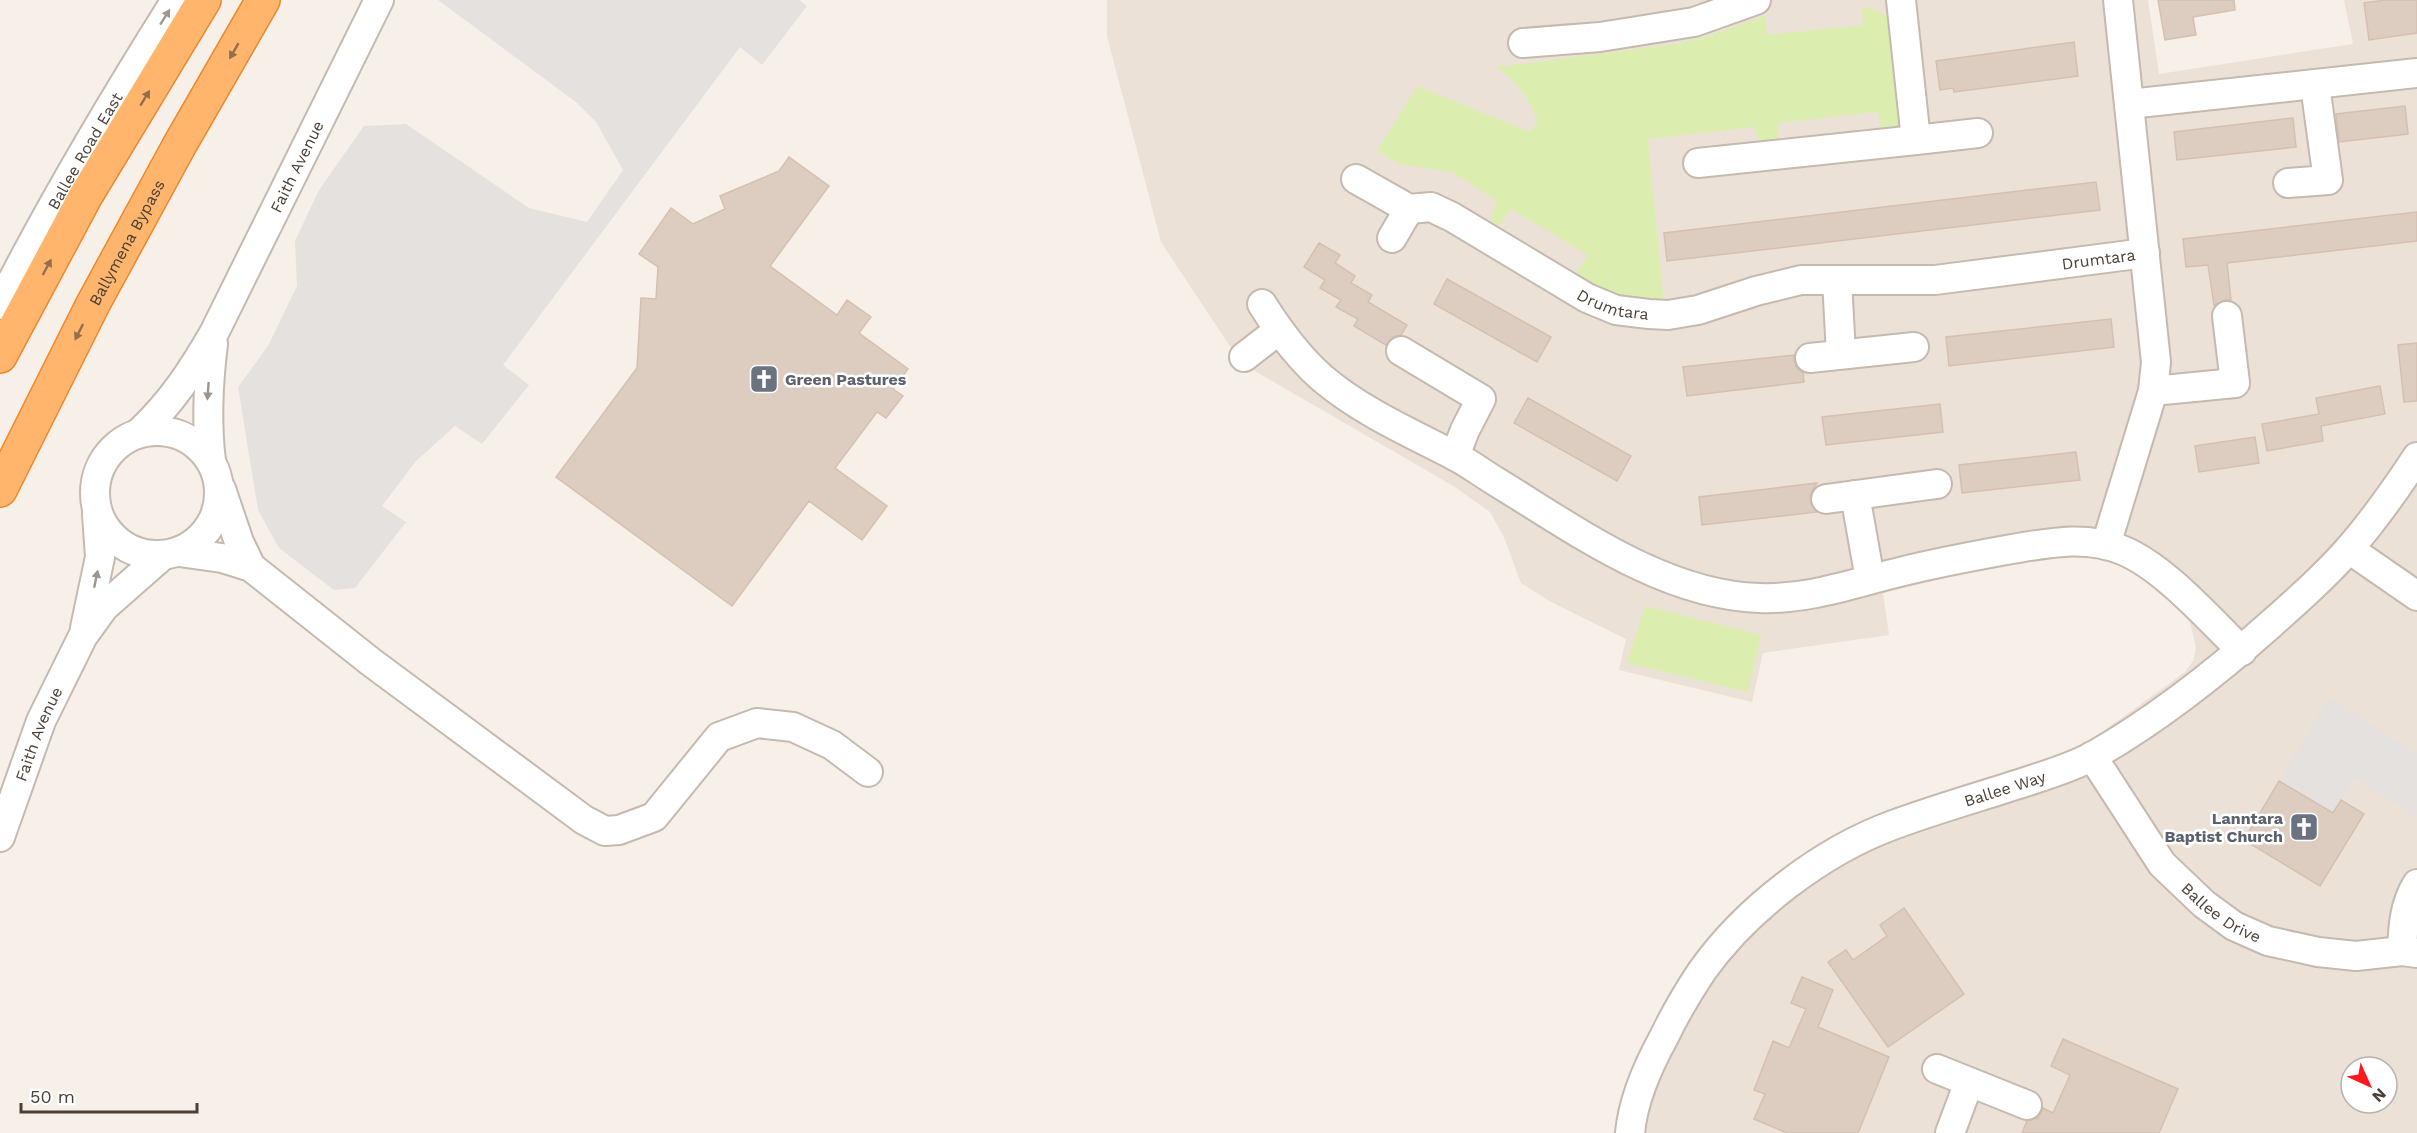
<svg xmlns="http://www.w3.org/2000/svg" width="2417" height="1133" viewBox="0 0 2417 1133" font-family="'Work Sans',sans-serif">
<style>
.residential{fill:#ebe1d7;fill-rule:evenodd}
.green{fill:#dceeaf}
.parking{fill:#e4e1de}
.building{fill:#dccdc0;stroke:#d5c0b0;stroke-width:1.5}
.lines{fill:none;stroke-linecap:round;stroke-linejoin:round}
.minor-casing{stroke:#c6b9ae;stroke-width:32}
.highway-casing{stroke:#ed872c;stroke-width:36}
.minor{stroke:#fff;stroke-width:28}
.highway{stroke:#ffb66c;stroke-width:33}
.oneway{fill:#9c9690}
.oneway2{fill:#936f4c}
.labels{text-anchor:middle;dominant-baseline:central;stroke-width:5;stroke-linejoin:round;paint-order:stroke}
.street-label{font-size:16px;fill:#4b4036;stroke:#fff}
.worship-label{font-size:16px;font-weight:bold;fill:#5b616d;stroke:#fff;text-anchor:start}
</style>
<rect width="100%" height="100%" fill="#f6f0e9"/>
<path class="residential" d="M 1107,0 L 2148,0 L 2159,74 L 2353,44 L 2344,0 L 2417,0 L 2417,1133 L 1613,1133 L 1620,1105 L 1633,1070 L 1758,892 L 2075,748 L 2098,735 L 2185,672 L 2193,661 L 2196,648 L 2190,622 L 2181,608 L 2162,590 L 2125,566 L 2096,556 L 2048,553 L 1883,593 L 1889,635 L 1763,653 L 1752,702 L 1619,670 L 1626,639 L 1551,602 L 1521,583 L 1503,535 L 1490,512 L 1455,487 L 1241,363 L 1161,242 L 1107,36 ZM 2351,1067 L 2387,1067 L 2387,1103 L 2351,1103 Z"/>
<path class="green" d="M 1862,8 L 1873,9 L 1887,16 L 1893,30 L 1902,122 L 1898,128 L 1882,136 L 1878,112 L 1778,123 L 1778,150 C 1762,146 1758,142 1754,127 L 1648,139 L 1664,305 L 1637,306 L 1573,278 L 1588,255 L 1511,209 L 1497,228 L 1491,218 L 1497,201 L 1452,172 L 1399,164 L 1377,151 L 1417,86 L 1530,132 L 1537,122 C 1528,93 1519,85 1496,67 L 1676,44 L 1714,34 L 1765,16 L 1767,35 L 1863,25 Z
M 1645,606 L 1761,635 L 1748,692 L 1627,663 Z"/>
<path class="parking" d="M 438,0 L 799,0 L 807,6 L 762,65 L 740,47 L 503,365 L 529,385 L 482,444 L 455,426 L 416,461 L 382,506 L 406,522 L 355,588 L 334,590 L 279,548 L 258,510 L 238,387 L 268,346 L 297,286 L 295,241 L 318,192 L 333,170 L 364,126 L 406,124 L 529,208 L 587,222 L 623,170 L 596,122 L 576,102 Z
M 2329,698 L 2417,754 L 2417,817 L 2354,778 L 2333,813 L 2279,781 Z"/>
<path class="building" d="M 2158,0 L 2234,0 L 2235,10 L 2193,17 L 2196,35 L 2165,40 Z
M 2385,0 L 2417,0 L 2417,33 L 2369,40 L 2364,3 Z
M 2074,42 L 2078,76 L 1954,92 L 1953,88 L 1940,90 L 1936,61 Z
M 2405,106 L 2408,134 L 2339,142 L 2336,114 Z
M 2293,118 L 2296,147 L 2177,160 L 2174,132 Z
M 789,157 L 829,186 L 770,266 L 837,315 L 847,300 L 871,317 L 859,333 L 908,369 L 893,389 L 903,396 L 886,418 L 877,412 L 835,468 L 887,506 L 862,540 L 809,501 L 732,606 L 556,477 L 637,368 L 641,298 L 656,299 L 658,267 L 639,254 L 671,208 L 693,224 L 725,209 L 720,196 L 779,171 Z
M 2096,182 L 2100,210 L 1667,261 L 1664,233 Z
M 2417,212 L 2417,241 L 2227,263 L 2231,300 L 2224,300 L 2215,305 L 2214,305 L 2208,265 L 2186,267 L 2183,239 Z
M 1319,243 L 1340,255 L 1335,263 L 1355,276 L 1351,283 L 1372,295 L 1368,302 L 1407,325 L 1401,335 L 1393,337 L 1386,345 L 1354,326 L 1358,319 L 1336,307 L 1341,300 L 1320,288 L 1325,280 L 1304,267 Z
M 1447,279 L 1551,337 L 1537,362 L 1434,304 Z
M 2111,319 L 2114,347 L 1949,366 L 1946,337 Z
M 2417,343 L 2417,401 L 2404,402 L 2398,345 Z
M 1794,355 L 1794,360 L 1797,368 L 1803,373 L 1804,382 L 1687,396 L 1683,367 Z
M 2380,386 L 2385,414 L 2321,426 L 2323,441 L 2267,451 L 2262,424 L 2319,414 L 2316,398 Z
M 1528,398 L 1631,456 L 1617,481 L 1514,423 Z
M 1940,404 L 1943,432 L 1826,445 L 1822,417 Z
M 2255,437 L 2259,463 L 2199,472 L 2195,446 Z
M 2076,452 L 2080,480 L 1962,493 L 1959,465 Z
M 1817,483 L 1811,492 L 1810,501 L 1817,512 L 1702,525 L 1699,497 Z
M 2279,781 L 2333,813 L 2341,800 L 2364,814 L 2320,886 L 2244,840 Z
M 1904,908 L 1964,994 L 1888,1047 L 1828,962 L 1846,950 L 1853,960 L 1887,936 L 1880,925 Z
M 1802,977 L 1833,990 L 1818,1027 L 1889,1057 L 1858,1133 L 1787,1133 L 1754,1119 L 1765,1094 L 1754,1090 L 1773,1041 L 1789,1048 L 1806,1009 L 1791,1003 Z
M 2063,1039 L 2178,1089 L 2159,1133 L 2022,1133 L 2027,1121 L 2038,1118 L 2043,1108 L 2053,1113 L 2070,1075 L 2051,1066 Z"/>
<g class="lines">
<g class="minor-casing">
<g id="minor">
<path d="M 1901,0 L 1916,140 L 1978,133"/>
<path d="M 1523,43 L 1600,37 L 1694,22 L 1756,0"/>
<path d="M 2129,104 L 2417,73"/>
<path d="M 1698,163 L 1916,140"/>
<path id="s1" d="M 1356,179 L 1409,209 L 1431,207 L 1452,217 L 1587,298 L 1616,310 L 1649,314 L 1668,315 L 1698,310 L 1756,291 L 1801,280 L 1935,280 L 2145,253"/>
<path d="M 2288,183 L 2328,180 L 2315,85"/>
<path d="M 1392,238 L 1409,209"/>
<path d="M 1837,280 L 1841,354"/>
<path d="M 1262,304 C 1279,331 1298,357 1322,378 C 1362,412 1411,433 1457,457 C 1470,464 1482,473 1495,481 C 1574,529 1663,595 1759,598 C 1806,600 1851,584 1896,573 C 1934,563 1973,556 2012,549 C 2049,543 2085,535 2122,550 C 2164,567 2209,619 2242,651"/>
<path id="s2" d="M 0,305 C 53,200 113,100 176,0"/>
<path d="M 1401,351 L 1481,399 L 1465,430 L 1455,456"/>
<path d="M 1244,357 L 1279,330"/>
<path d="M 1810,358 L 1914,347"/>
<path d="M 2153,391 L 2235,383 L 2227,316"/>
<circle cx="157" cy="493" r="62"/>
<path id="s3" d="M 140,432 C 172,402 192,371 214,333 L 379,0"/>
<path d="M 211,461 C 206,421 208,384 213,344"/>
<path d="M 221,489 L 239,542 L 251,567"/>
<path d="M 1855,495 L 1870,579"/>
<path d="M 1826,499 L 1937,484"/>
<path d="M 2106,545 L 2153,391 L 2156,362 L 2118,0"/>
<path d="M 2349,549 L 2417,596"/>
<path d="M 179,552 L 222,558 L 251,567 L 371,662 L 584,820 L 605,831 L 619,830 L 654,817 L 719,737 L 757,723 L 793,727 L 832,745 L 868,772"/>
<path d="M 85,628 L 100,557 L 97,514"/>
<path id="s4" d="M 2092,756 L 2162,864 L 2204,904 L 2234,926 L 2268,941 L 2318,952 L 2356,956 L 2402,951 L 2417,953"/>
<path id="s5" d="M 0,837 L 41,721 L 83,636 L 104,607 L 162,556"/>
<path d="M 2402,951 C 2403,927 2404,905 2417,884"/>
<path d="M 1937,1069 L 2027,1105"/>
<path id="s6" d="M 1630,1133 C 1633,1099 1648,1066 1664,1037 C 1675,1014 1688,992 1702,971 C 1746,909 1822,851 1893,825 C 1936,809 1979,797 2022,783 C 2046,775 2071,768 2093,756 C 2158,719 2216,673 2271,624 C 2298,600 2325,576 2349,549 C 2374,520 2396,489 2417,457"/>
<path d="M 1950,1133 L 1969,1082"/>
</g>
</g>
<g class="highway-casing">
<g id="highway">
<path d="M 0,356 L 85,197 L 204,0"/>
<path id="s7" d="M 0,490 L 93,304 L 179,146 L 263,0"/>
</g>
</g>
<use href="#minor" class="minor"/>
<use href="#highway" class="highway"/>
</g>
<defs><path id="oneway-solid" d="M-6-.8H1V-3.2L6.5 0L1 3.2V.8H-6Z" transform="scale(1.5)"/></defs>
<g class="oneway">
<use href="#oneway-solid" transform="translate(165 17) rotate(-58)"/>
<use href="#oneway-solid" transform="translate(208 391) rotate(94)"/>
<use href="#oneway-solid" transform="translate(96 579) rotate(-78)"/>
</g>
<g class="oneway2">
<use href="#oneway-solid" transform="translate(234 51) rotate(120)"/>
<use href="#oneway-solid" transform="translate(145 98) rotate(-59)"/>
<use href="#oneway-solid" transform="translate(47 267) rotate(-62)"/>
<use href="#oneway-solid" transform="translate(79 332) rotate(117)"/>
</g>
<defs>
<g id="church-square" transform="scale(1.5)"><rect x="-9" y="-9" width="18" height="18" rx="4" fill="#6b7280" stroke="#fff"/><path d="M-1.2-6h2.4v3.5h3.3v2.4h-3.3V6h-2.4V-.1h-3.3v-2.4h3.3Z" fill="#fff"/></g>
</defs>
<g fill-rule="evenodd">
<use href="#church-square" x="764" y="379"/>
<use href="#church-square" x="2304" y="827"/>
</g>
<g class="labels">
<g class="street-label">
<text stroke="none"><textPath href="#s2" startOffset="176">Ballee Road East</textPath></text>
<text stroke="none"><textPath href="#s3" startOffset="310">Faith Avenue</textPath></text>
<text stroke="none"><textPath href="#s7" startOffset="278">Ballymena Bypass</textPath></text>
<text stroke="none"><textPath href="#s1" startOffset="784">Drumtara</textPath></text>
<text stroke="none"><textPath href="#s1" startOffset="291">Drumtara</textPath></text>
<text stroke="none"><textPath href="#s5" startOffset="110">Faith Avenue</textPath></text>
<text stroke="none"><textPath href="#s6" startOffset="540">Ballee Way</textPath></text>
<text stroke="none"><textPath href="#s4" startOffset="206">Ballee Drive</textPath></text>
</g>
<g class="worship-label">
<text x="785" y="379">Green Pastures</text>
<text x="2283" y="818" text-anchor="end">Lanntara<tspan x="2283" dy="18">Baptist Church</tspan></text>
</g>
</g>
<g transform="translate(2369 1085) rotate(135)"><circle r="28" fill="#ffffff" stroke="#b7b3af" stroke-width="1.5"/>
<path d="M0-4.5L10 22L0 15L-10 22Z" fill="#ff181b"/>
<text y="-9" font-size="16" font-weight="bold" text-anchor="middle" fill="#4b4036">N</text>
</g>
<path d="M21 1103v9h176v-9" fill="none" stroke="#4b4036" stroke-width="3"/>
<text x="30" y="1103" font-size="18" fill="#4b4036" stroke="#ffffff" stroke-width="4.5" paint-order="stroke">50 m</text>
</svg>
